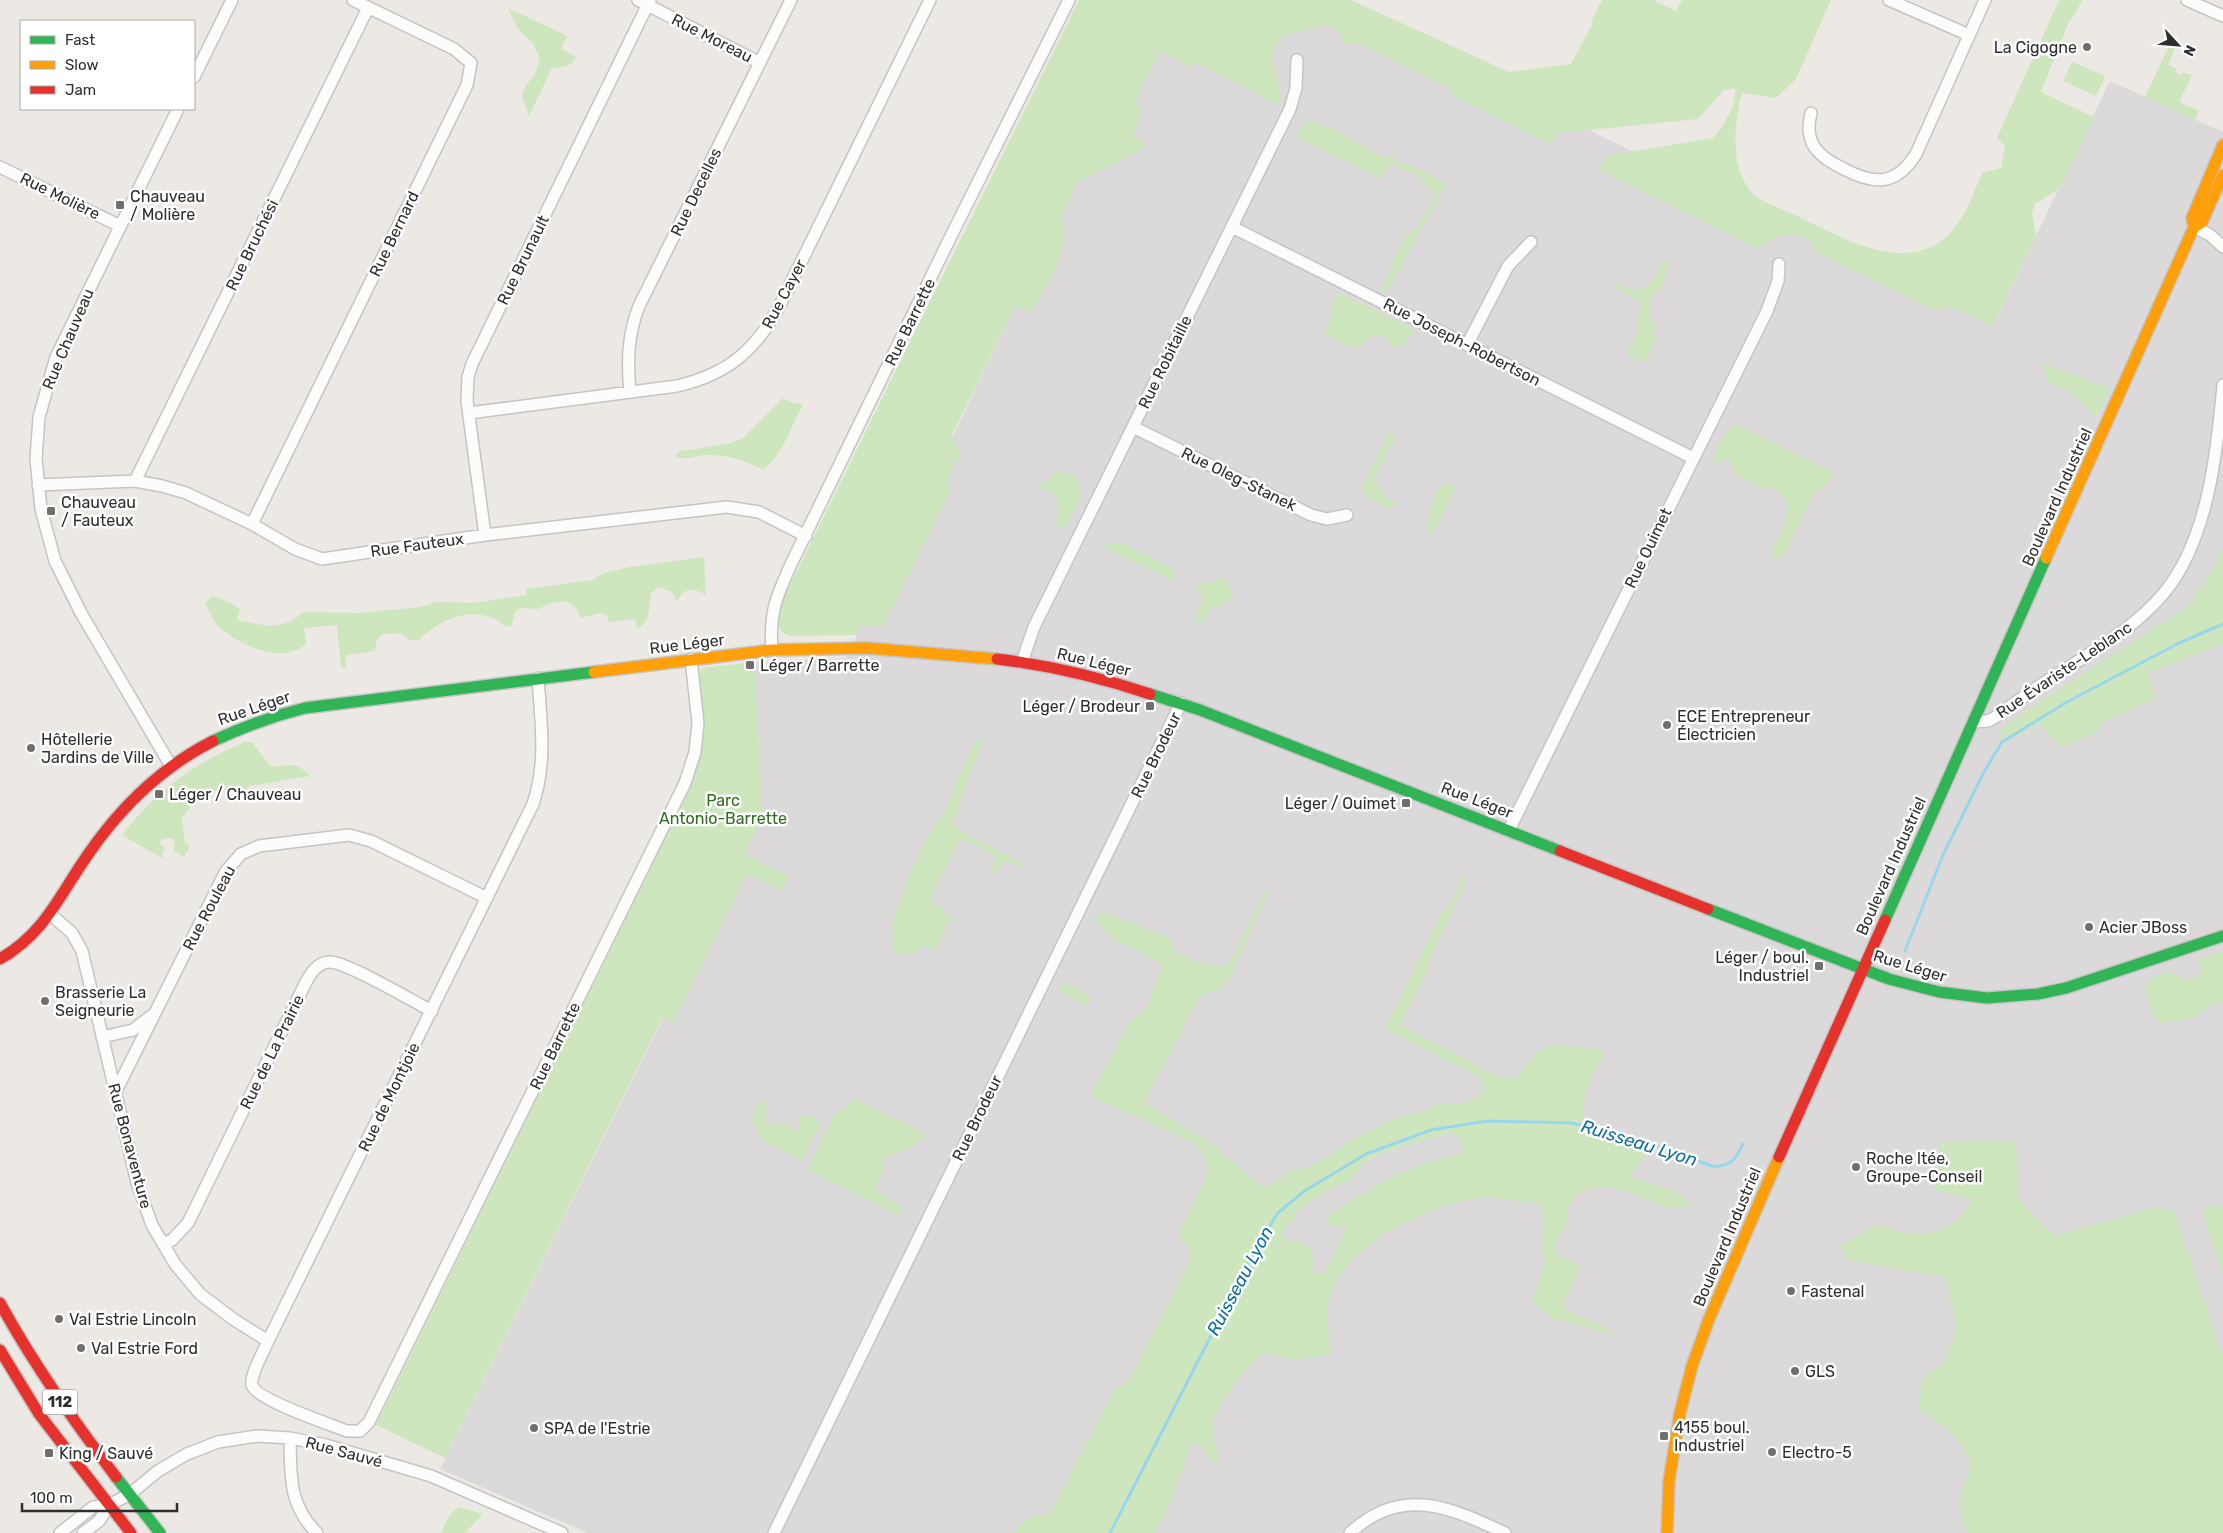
<svg xmlns="http://www.w3.org/2000/svg" width="2223" height="1533" viewBox="0 0 2223 1533" font-family="Rubik,sans-serif">
<style>
.industrial{fill:#dcd9db}
.green{fill:#cee6be;fill-rule:evenodd}
.lines{fill:none;stroke-linecap:round;stroke-linejoin:round}
.stream{stroke:#99d6ec;stroke-width:3}
.street-casing{stroke:#c5c4c5;stroke-width:14}
.fast-casing{stroke:#c5c4c5;stroke-width:14}
.slow-casing{stroke:#c5c4c5;stroke-width:14}
.jam-casing{stroke:#c5c4c5;stroke-width:14}
.street{stroke:#fcfcfb;stroke-width:11}
.fast{stroke:#30b455;stroke-width:11}
.slow{stroke:#ff9f0a;stroke-width:11}
.jam{stroke:#e5322d;stroke-width:11}
.poi-dot{fill:#706f6e;stroke:#fff;stroke-width:2}
.labels{text-anchor:middle;dominant-baseline:central;stroke-width:5;stroke-linejoin:round;paint-order:stroke}
.shield{fill:#fff;stroke:#6d6d6d;stroke-width:1}
.shield-label{font-size:15px;font-weight:bold;fill:#2e2e2e}
.street-label{font-size:16px;fill:#2e2e2e;stroke:#fff}
.poi-label{font-size:16px;fill:#2e2e2e;stroke:#fff;text-anchor:start}
.park-label{font-size:16px;fill:#2c6e1b;stroke:#fff}
.water-label{font-size:18px;font-style:italic;fill:#0d6fa3;stroke:#fff}
</style>
<rect width="100%" height="100%" fill="#ece8e4"/>
<path class="industrial" d="M 1162,0 L 1321,0 L 1993,326 L 2110,81 L 2223,132 L 2223,1533 L 588,1533 L 440,1469 L 663,1018 L 760,767 L 754,662 L 846,658 Z"/>
<path class="green" d="M 1079,0 L 1351,0 L 1509,72 L 1571,64 L 1593,23 L 1591,22 L 1602,0 L 1653,0 L 1676,11 L 1682,0 L 1831,0 L 1796,79 L 1776,98 L 1742,93 C 1734,124 1729,169 1754,195 C 1762,202 1785,210 1795,215 C 1837,235 1897,272 1941,241 C 1963,226 1972,196 1982,173 L 2001,168 L 2005,146 L 1997,138 L 2059,0 L 2083,0 L 2068,24 L 2041,92 L 2094,117 L 2060,188 L 2035,204 L 2032,213 L 2036,235 L 1993,326 L 1951,307 L 1935,310 L 1815,252 L 1809,239 C 1789,230 1775,235 1758,249 L 1599,170 L 1605,156 L 1713,138 C 1725,123 1736,107 1735,88 L 1724,90 L 1698,119 L 1559,133 L 1550,144 L 1451,95 L 1453,91 L 1359,44 L 1345,44 L 1339,32 L 1326,26 L 1285,35 L 1277,44 L 1272,58 L 1279,87 L 1279,105 L 1197,63 L 1190,67 L 1159,51 L 1135,100 L 1142,111 L 1132,136 L 1147,144 L 1138,152 L 1077,182 L 1061,216 C 1072,251 1047,283 1031,313 L 1015,306 L 951,436 L 960,454 L 947,483 L 950,492 L 884,625 L 861,626 L 857,635 L 789,636 C 771,630 780,609 785,595 Z
M 508,8 L 567,36 L 561,49 L 576,57 C 571,68 562,67 552,68 L 529,116 L 522,96 L 525,87 L 536,72 L 540,58 L 533,44 L 517,28 Z
M 2170,44 L 2176,46 L 2168,65 L 2177,69 L 2175,72 L 2181,75 L 2183,72 L 2192,75 L 2179,102 L 2199,111 L 2195,120 L 2145,97 Z
M 2072,62 L 2105,76 L 2096,96 L 2063,81 Z
M 1308,120 L 1338,131 L 1383,158 L 1389,156 L 1446,182 C 1428,220 1406,256 1386,293 L 1381,290 L 1399,249 L 1408,233 L 1417,228 L 1433,199 L 1435,192 L 1421,185 L 1424,179 L 1390,163 L 1382,179 L 1296,137 Z
M 1667,257 C 1668,275 1663,289 1649,299 L 1649,320 L 1657,324 L 1652,334 L 1657,337 L 1644,364 L 1627,355 L 1637,332 L 1639,311 L 1642,306 L 1636,299 L 1614,287 L 1615,283 L 1637,291 C 1652,285 1658,276 1661,261 Z
M 1339,292 L 1416,330 L 1403,344 L 1395,348 L 1390,345 L 1384,336 L 1374,334 L 1362,345 L 1354,349 L 1330,337 L 1325,332 L 1333,314 L 1330,308 Z
M 2041,363 L 2110,388 L 2098,415 L 2092,416 C 2079,394 2071,393 2049,383 Z
M 783,398 L 793,403 L 803,404 C 792,425 782,456 763,470 C 747,461 727,455 709,455 C 696,454 688,462 675,456 L 681,451 L 732,443 L 743,438 Z
M 1736,424 L 1833,472 L 1828,484 L 1814,492 L 1782,559 L 1773,556 L 1771,552 L 1785,523 L 1788,503 L 1780,494 L 1773,489 L 1759,487 L 1736,474 L 1729,460 L 1722,459 L 1719,465 L 1714,461 C 1716,446 1723,432 1736,424 Z
M 1389,432 L 1396,435 L 1374,479 L 1386,498 L 1392,500 L 1396,504 L 1391,509 L 1365,496 L 1362,486 Z
M 1056,471 C 1083,475 1084,488 1075,510 C 1071,519 1069,524 1061,529 L 1056,525 C 1059,505 1063,497 1041,488 L 1040,484 L 1047,481 Z
M 1448,482 L 1456,487 L 1432,536 L 1427,532 C 1427,517 1432,488 1448,482 Z
M 1122,543 L 1173,568 L 1176,582 L 1099,545 Z
M 2223,546 L 2223,644 L 2148,673 L 2156,699 L 2099,724 L 2100,731 L 2062,748 L 2038,723 L 2017,737 L 2002,742 L 2000,730 L 2025,711 L 2189,606 L 2215,566 Z
M 704,557 L 706,595 C 694,588 683,587 677,602 L 672,592 L 658,587 L 651,593 C 649,607 651,622 637,629 L 636,619 L 608,622 L 608,616 L 601,613 L 580,618 L 576,607 L 565,601 L 549,604 L 538,609 L 520,608 L 515,612 L 511,627 C 503,626 498,620 490,617 C 463,608 437,622 418,641 L 409,640 L 400,633 L 383,634 L 377,639 L 375,651 L 346,655 L 346,669 L 341,666 L 337,625 L 304,628 L 306,644 C 281,665 244,646 221,629 C 214,623 209,612 205,603 L 213,596 L 233,604 L 240,609 L 237,620 C 260,625 284,632 303,612 L 359,613 L 420,607 L 437,602 L 474,603 L 526,595 L 527,589 L 592,580 L 604,573 L 630,567 Z
M 1223,578 L 1227,580 L 1229,589 L 1233,592 C 1231,605 1221,606 1210,609 L 1204,622 L 1194,623 L 1203,597 L 1196,590 L 1199,585 Z
M 754,662 L 763,816 L 744,854 L 789,876 L 782,891 L 747,874 L 673,1023 L 662,1018 L 445,1458 L 376,1425 L 688,792 L 700,754 L 702,727 L 700,671 L 703,668 Z
M 984,734 L 953,824 L 959,831 L 1018,860 L 1023,865 L 1020,868 L 1004,860 L 997,874 L 990,871 L 997,856 L 961,838 L 929,901 L 944,908 L 942,912 L 952,916 L 934,951 L 924,946 L 915,953 L 895,955 C 889,941 897,938 891,924 L 914,864 L 934,825 L 947,807 L 966,760 L 976,742 Z
M 245,742 L 252,742 L 271,767 C 291,765 296,761 310,776 L 249,786 C 241,799 230,788 217,790 C 200,792 191,806 182,819 L 185,843 L 190,846 L 184,857 L 174,851 L 174,840 L 170,838 L 161,839 L 160,844 L 165,848 L 162,853 L 163,859 L 122,835 C 156,791 194,763 245,742 Z
M 1466,874 L 1466,881 L 1427,966 L 1427,973 L 1400,1025 L 1497,1076 L 1507,1079 L 1518,1077 C 1525,1067 1533,1055 1544,1048 C 1555,1041 1591,1049 1605,1051 L 1589,1084 L 1582,1108 L 1584,1131 L 1627,1142 L 1654,1152 L 1638,1163 L 1630,1176 C 1648,1183 1677,1188 1690,1204 C 1685,1206 1680,1209 1675,1208 C 1638,1202 1594,1162 1566,1210 L 1569,1217 L 1556,1243 L 1554,1253 L 1581,1266 L 1562,1307 C 1581,1318 1601,1323 1618,1336 L 1555,1319 L 1546,1314 L 1532,1300 L 1545,1263 L 1542,1252 L 1544,1212 L 1537,1203 C 1516,1201 1492,1196 1472,1199 C 1424,1208 1351,1243 1332,1290 C 1324,1310 1329,1334 1331,1355 C 1316,1357 1301,1361 1285,1358 C 1279,1357 1273,1353 1267,1353 C 1253,1355 1213,1409 1213,1425 C 1213,1437 1217,1450 1219,1462 L 1213,1464 L 1199,1444 L 1191,1445 C 1181,1475 1171,1506 1154,1533 L 1011,1533 L 1034,1514 L 1049,1516 L 1115,1388 L 1121,1388 L 1132,1375 L 1187,1267 C 1191,1251 1194,1250 1180,1240 L 1181,1229 L 1207,1176 L 1208,1165 L 1205,1159 L 1194,1143 L 1092,1097 L 1091,1093 L 1130,1021 L 1142,1013 L 1150,1001 L 1162,966 L 1157,961 C 1137,950 1104,939 1096,917 L 1099,912 L 1106,913 L 1163,935 L 1172,942 L 1174,951 C 1191,958 1211,972 1229,963 L 1263,894 L 1269,890 L 1230,979 C 1221,989 1214,992 1201,994 L 1144,1103 L 1208,1141 L 1260,1185 L 1267,1186 L 1274,1184 L 1289,1171 L 1312,1166 L 1348,1142 L 1402,1115 L 1416,1115 L 1433,1105 L 1466,1103 L 1480,1095 L 1484,1086 L 1479,1077 L 1385,1029 L 1442,911 L 1446,910 L 1463,877 ZM 1452,1133 L 1459,1138 L 1464,1153 C 1413,1163 1367,1187 1326,1218 L 1332,1228 L 1348,1225 L 1324,1274 L 1314,1272 L 1313,1255 L 1309,1246 L 1285,1238 L 1282,1232 L 1304,1205 L 1329,1190 L 1350,1181 L 1367,1160 L 1399,1147 Z
M 2223,951 L 2223,1004 L 2212,1003 C 2194,1023 2186,1020 2160,1023 L 2153,1016 L 2145,989 L 2150,978 L 2170,972 L 2184,980 C 2191,978 2198,978 2202,971 L 2197,960 Z
M 1066,983 L 1091,996 L 1086,1006 L 1061,993 L 1060,991 L 1062,985 Z
M 855,1099 L 926,1133 C 920,1147 898,1153 885,1157 L 882,1161 L 884,1168 L 874,1190 L 900,1204 L 901,1213 L 900,1216 L 807,1170 L 835,1113 L 846,1108 Z
M 762,1102 L 770,1103 L 764,1114 L 765,1120 L 773,1126 L 780,1122 L 790,1125 L 793,1131 L 798,1134 L 800,1116 L 814,1116 L 820,1125 L 803,1161 L 763,1141 L 751,1120 L 757,1105 Z
M 1940,1141 L 2016,1142 L 2018,1198 L 2054,1236 L 2156,1207 L 2174,1211 L 2223,1358 L 2223,1533 L 1967,1533 C 1961,1517 1955,1505 1962,1488 C 1964,1483 1969,1476 1970,1470 C 1973,1444 1937,1422 1919,1409 L 1922,1382 L 1927,1374 L 1941,1365 L 1953,1343 L 1956,1321 L 1945,1277 L 1846,1260 L 1840,1245 L 1876,1225 C 1916,1238 1950,1241 1972,1199 L 1934,1190 Z
M 2223,1204 L 2223,1275 L 2202,1209 Z
M 459,1507 L 483,1514 L 465,1533 L 441,1533 L 450,1514 Z"/>
<g class="lines">
<path class="stream" d="M 1905,951 L 1943,855 L 1984,772 L 2002,742 L 2067,702 L 2179,643 L 2223,624
M 1110,1533 L 1257,1246 L 1278,1213 L 1303,1192 L 1366,1154 L 1431,1130 L 1487,1121 L 1572,1123 L 1635,1138 L 1715,1167 C 1733,1164 1735,1160 1743,1144"/>
<g class="street-casing">
<path id="street" d="M 638,0 L 760,63
M 1889,0 L 1969,35
M 2187,0 L 2223,16
M 194,77 L 232,0
M 1811,113 C 1803,144 1819,157 1844,169 C 1874,185 1896,186 1916,154 L 1985,0
M 0,167 L 120,226
M 1232,227 L 1693,458
M 2194,227 L 2210,235 L 2223,247
M 1467,345 L 1508,266 L 1531,242
M 630,392 C 627,361 628,334 639,306 L 791,0
M 469,413 L 677,386 C 729,374 757,349 781,303 L 930,0
M 1133,427 L 1311,515 L 1327,519 L 1347,515
M 135,481 L 368,8
M 38,485 L 135,481 L 162,486 L 186,493 L 252,524 L 295,549 L 322,559 L 485,535 L 727,507 L 759,512 L 806,536
M 252,524 L 467,85 L 471,63 L 454,49 L 353,0
M 485,535 L 467,401 L 468,377 L 472,364 L 650,0
M 772,650 C 769,611 777,595 793,560 L 950,238 L 1069,0
M 1022,662 L 1034,627 L 1290,109 L 1296,88 L 1297,60
M 538,678 C 541,722 547,763 533,804 L 268,1341 C 264,1351 250,1375 252,1385 C 256,1400 330,1424 347,1431 L 360,1431 L 369,1422 L 685,783 L 695,752 L 698,723 L 691,659
M 1974,722 L 1988,721 L 1994,718 C 2012,705 2031,691 2050,679 C 2090,653 2133,630 2164,593 C 2208,540 2217,452 2223,385
M 171,766 L 81,613 L 55,561 L 41,509 L 36,459 L 39,417 L 56,357 L 178,109
M 1509,830 L 1767,311 L 1778,281 L 1779,264
M 50,914 L 72,933 L 82,951 L 137,1183 L 152,1225 L 175,1264 L 200,1294 L 233,1319 L 268,1341
M 102,1037 L 133,1030 L 151,1016
M 115,1093 L 226,871 L 241,854 L 259,846 L 349,835 L 371,841 L 487,898
M 163,1244 L 172,1240 L 188,1223 L 306,982 C 311,973 317,963 329,962 C 346,961 412,1001 432,1011
M 290,1438 C 291,1476 288,1504 317,1533
M 60,1533 L 93,1507 L 109,1505 L 130,1494 L 158,1471 L 187,1454 L 218,1442 L 257,1436 L 290,1438 L 326,1445 L 431,1476 L 562,1533
M 83,1533 L 99,1521 L 109,1505
M 774,1533 L 1181,703
M 1350,1533 C 1401,1485 1450,1507 1505,1533"/>
</g>
<g class="fast-casing">
<path id="fast" d="M 1150,694 L 1200,710 L 1560,851
M 213,741 C 243,727 273,716 305,708 L 594,672
M 1708,909 L 1889,979 L 1939,992 L 1987,998 L 2038,994 L 2066,988 L 2223,936
M 1885,920 L 2046,558
M 116,1477 L 160,1533"/>
</g>
<g class="slow-casing">
<path id="slow" d="M 2194,227 L 2192,218 L 2223,145
M 2046,558 L 2194,227 L 2202,222 L 2223,175
M 594,672 L 772,650 L 867,648 L 997,659
M 1667,1533 L 1669,1481 L 1680,1413 L 1692,1366 L 1709,1319 L 1779,1157"/>
</g>
<g class="jam-casing">
<path id="jam" d="M 997,659 C 1047,665 1102,678 1150,694
M 1560,851 L 1708,909
M 0,959 C 45,933 59,896 87,856 C 119,809 162,767 213,741
M 1779,1157 L 1885,920
M 0,1303 C 34,1365 74,1421 116,1477
M 0,1350 L 39,1414 L 131,1533"/>
</g>
<use href="#street" class="street"/>
<use href="#fast" class="fast"/>
<use href="#slow" class="slow"/>
<use href="#jam" class="jam"/>
</g>
<g class="poi-dot">
<circle cx="2087" cy="47" r="5"/>
<rect x="115" y="200" width="10" height="10" rx="2.5"/>
<rect x="46" y="506" width="10" height="10" rx="2.5"/>
<rect x="745" y="660" width="10" height="10" rx="2.5"/>
<rect x="1145" y="701" width="10" height="10" rx="2.5"/>
<circle cx="1667" cy="725" r="5"/>
<circle cx="31" cy="748" r="5"/>
<rect x="154" y="789" width="10" height="10" rx="2.5"/>
<rect x="1401" y="798" width="10" height="10" rx="2.5"/>
<circle cx="2089" cy="927" r="5"/>
<rect x="1814" y="961" width="10" height="10" rx="2.5"/>
<circle cx="45" cy="1001" r="5"/>
<circle cx="1856" cy="1167" r="5"/>
<circle cx="1791" cy="1291" r="5"/>
<circle cx="59" cy="1319" r="5"/>
<circle cx="81" cy="1348" r="5"/>
<circle cx="1795" cy="1371" r="5"/>
<circle cx="534" cy="1428" r="5"/>
<rect x="1659" y="1431" width="10" height="10" rx="2.5"/>
<circle cx="1772" cy="1452" r="5"/>
<rect x="44" y="1448" width="10" height="10" rx="2.5"/>
</g>
<g class="labels">
<rect class="shield" x="42.5" y="1389.5" width="35" height="25" rx="4"/>
<g class="shield-label">
<text x="60" y="1402">112</text>
</g>
<g class="street-label">
<text transform="translate(712 38) rotate(27)">Rue Moreau</text>
<text transform="translate(696 192) rotate(-64)">Rue Decelles</text>
<text transform="translate(60 196) rotate(26)">Rue Molière</text>
<text transform="translate(394 234) rotate(-64)">Rue Bernard</text>
<text transform="translate(252 245) rotate(-64)">Rue Bruchési</text>
<text transform="translate(523 260) rotate(-64)">Rue Brunault</text>
<text transform="translate(784 294) rotate(-62)">Rue Cayer</text>
<text transform="translate(910 322) rotate(-64)">Rue Barrette</text>
<text transform="translate(68 339) rotate(-67)">Rue Chauveau</text>
<text transform="translate(1462 342) rotate(27)">Rue Joseph-Robertson</text>
<text transform="translate(1165 362) rotate(-64)">Rue Robitaille</text>
<text transform="translate(1239 479) rotate(26)">Rue Oleg-Stanek</text>
<text transform="translate(2057 497) rotate(-66)">Boulevard Industriel</text>
<text transform="translate(417 545) rotate(-8)">Rue Fauteux</text>
<text transform="translate(1648 548) rotate(-64)">Rue Ouimet</text>
<text transform="translate(687 644) rotate(-7)">Rue Léger</text>
<text transform="translate(1094 662) rotate(14)">Rue Léger</text>
<text transform="translate(2064 670) rotate(-34)">Rue Évariste-Leblanc</text>
<text transform="translate(254 708) rotate(-19)">Rue Léger</text>
<text transform="translate(1156 755) rotate(-64)">Rue Brodeur</text>
<text transform="translate(1477 800) rotate(21)">Rue Léger</text>
<text transform="translate(1891 866) rotate(-66)">Boulevard Industriel</text>
<text transform="translate(209 908) rotate(-62)">Rue Rouleau</text>
<text transform="translate(1910 966) rotate(17)">Rue Léger</text>
<text transform="translate(555 1046) rotate(-64)">Rue Barrette</text>
<text transform="translate(272 1052) rotate(-64)">Rue de La Prairie</text>
<text transform="translate(389 1097) rotate(-64)">Rue de Montjoie</text>
<text transform="translate(977 1118) rotate(-64)">Rue Brodeur</text>
<text transform="translate(130 1146) rotate(75)">Rue Bonaventure</text>
<text transform="translate(1727 1237) rotate(-67)">Boulevard Industriel</text>
<text transform="translate(344 1452) rotate(15)">Rue Sauvé</text>
</g>
<g class="poi-label">
<text x="2077" y="47" text-anchor="end">La Cigogne</text>
<text x="130" y="196">Chauveau<tspan x="130" dy="18">/ Molière</tspan></text>
<text x="61" y="502">Chauveau<tspan x="61" dy="18">/ Fauteux</tspan></text>
<text x="760" y="665">Léger / Barrette</text>
<text x="1140" y="706" text-anchor="end">Léger / Brodeur</text>
<text x="1677" y="716">ECE Entrepreneur<tspan x="1677" dy="18">Électricien</tspan></text>
<text x="41" y="739">Hôtellerie<tspan x="41" dy="18">Jardins de Ville</tspan></text>
<text x="169" y="794">Léger / Chauveau</text>
<text x="1396" y="803" text-anchor="end">Léger / Ouimet</text>
<text x="2099" y="927">Acier JBoss</text>
<text x="1809" y="957" text-anchor="end">Léger / boul.<tspan x="1809" dy="18">Industriel</tspan></text>
<text x="55" y="992">Brasserie La<tspan x="55" dy="18">Seigneurie</tspan></text>
<text x="1866" y="1158">Roche ltée,<tspan x="1866" dy="18">Groupe-Conseil</tspan></text>
<text x="1801" y="1291">Fastenal</text>
<text x="69" y="1319">Val Estrie Lincoln</text>
<text x="91" y="1348">Val Estrie Ford</text>
<text x="1805" y="1371">GLS</text>
<text x="1674" y="1427">4155 boul.<tspan x="1674" dy="18">Industriel</tspan></text>
<text x="544" y="1428">SPA de l'Estrie</text>
<text x="1782" y="1452">Electro-5</text>
<text x="59" y="1453">King / Sauvé</text>
</g>
<g class="park-label">
<text x="723" y="800">Parc<tspan x="723" dy="18">Antonio-Barrette</tspan></text>
</g>
<g class="water-label">
<text transform="translate(1639 1143) rotate(17)">Ruisseau Lyon</text>
<text transform="translate(1240 1281) rotate(-62)">Ruisseau Lyon</text>
</g>
</g>
<rect x="20" y="20" width="175" height="90" fill="#ffffff" stroke="#ababab"/>
<rect x="30" y="36" width="25" height="8" fill="#30b455" stroke="#ababab"/>
<text x="65" y="45" font-size="15" fill="#2e2e2e">Fast</text>
<rect x="30" y="61" width="25" height="8" fill="#ff9f0a" stroke="#ababab"/>
<text x="65" y="70" font-size="15" fill="#2e2e2e">Slow</text>
<rect x="30" y="86" width="25" height="8" fill="#e5322d" stroke="#ababab"/>
<text x="65" y="95" font-size="15" fill="#2e2e2e">Jam</text>
<g transform="translate(2178 45) rotate(116)" stroke="#ffffff" stroke-width="4" paint-order="stroke">
<path d="M0-4L9 19L0 12L-9 19Z" fill="#2e2e2e"/>
<text y="-8" font-size="14" font-weight="bold" text-anchor="middle" fill="#2e2e2e">N</text>
</g>
<path d="M22 1503v8h155v-8" fill="none" stroke="#2e2e2e" stroke-width="2.5"/>
<text x="30" y="1503" font-size="15" fill="#2e2e2e" stroke="#ffffff" stroke-width="4" paint-order="stroke">100 m</text>
</svg>
